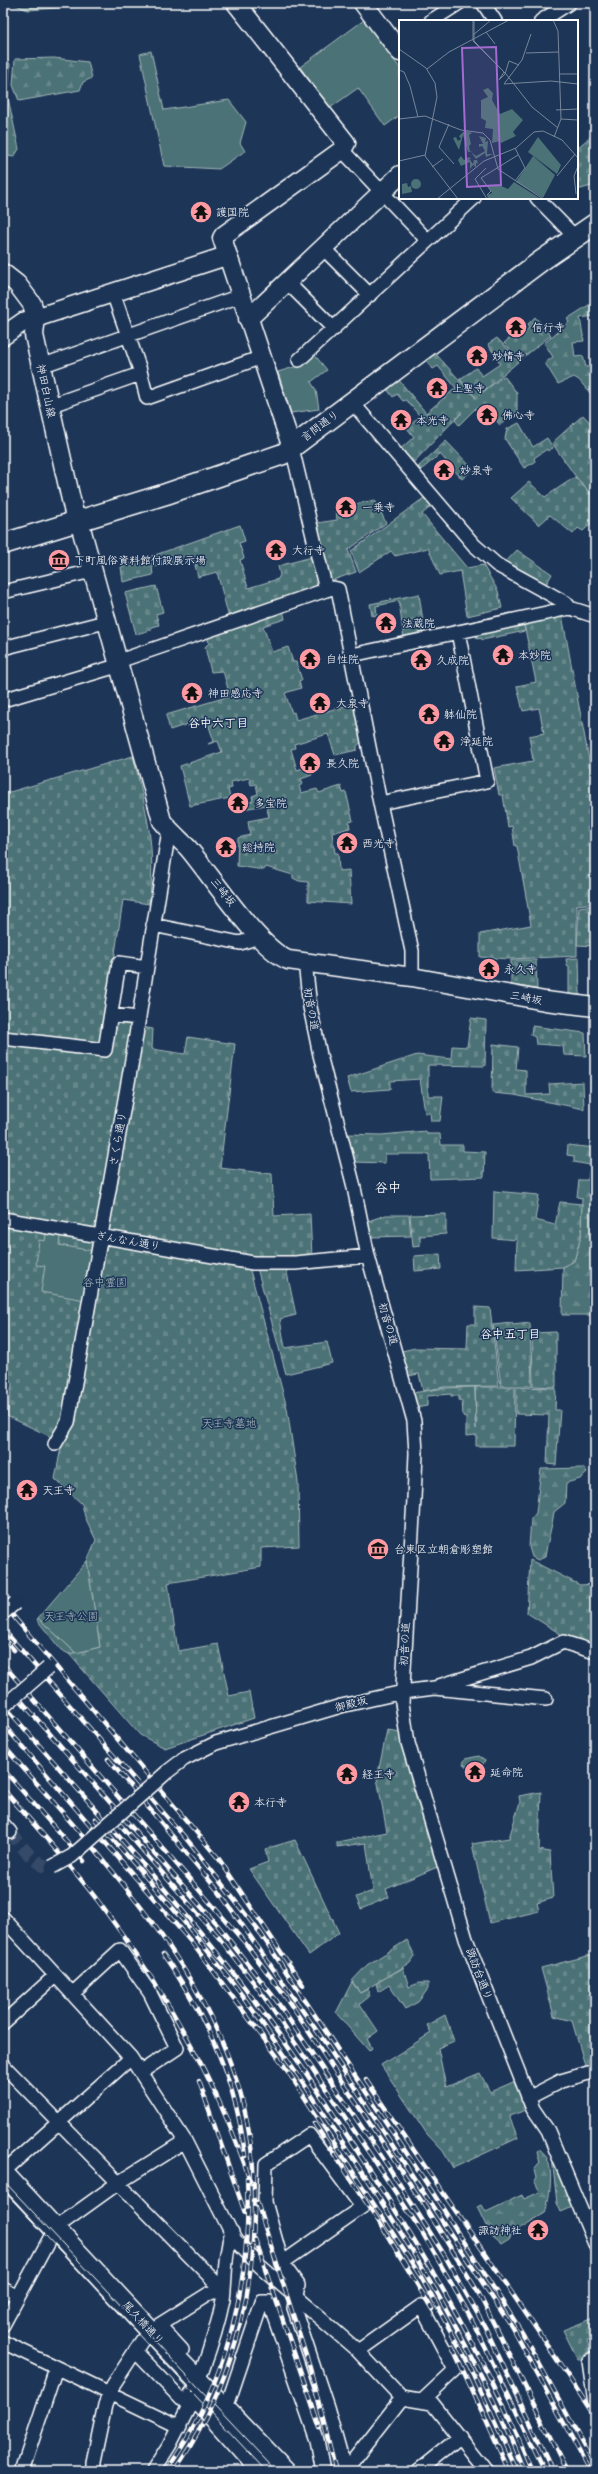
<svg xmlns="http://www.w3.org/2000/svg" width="598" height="2474" viewBox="0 0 598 2474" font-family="'Comic Neue','Klee One',sans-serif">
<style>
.grass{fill:url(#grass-tufts);stroke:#a5b8ba}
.forest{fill:url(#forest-firs);stroke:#a5b8ba}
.cemetery{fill:url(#cemetery-stones);stroke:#a5b8ba}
.green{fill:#4b7276;stroke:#a5b8ba}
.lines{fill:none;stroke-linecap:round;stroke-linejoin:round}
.street-tunnel{stroke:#344968;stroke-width:13;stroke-dasharray:13 6;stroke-linecap:butt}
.street-casing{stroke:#fff;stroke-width:16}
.secondary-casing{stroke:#fff;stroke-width:21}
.primary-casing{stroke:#fff;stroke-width:23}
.street{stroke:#1d3557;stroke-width:13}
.secondary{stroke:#1d3557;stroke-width:18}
.primary{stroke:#1d3557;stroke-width:20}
.tram{stroke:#fff;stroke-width:1}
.rail-casing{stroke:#fff;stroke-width:4.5}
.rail{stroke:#1d3557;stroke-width:3;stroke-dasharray:9;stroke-linecap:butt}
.street-bridge-casing{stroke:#fff;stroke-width:16;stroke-linecap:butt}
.street-bridge{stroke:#1d3557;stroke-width:13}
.labels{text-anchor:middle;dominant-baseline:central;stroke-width:3;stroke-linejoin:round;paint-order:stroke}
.poi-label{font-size:11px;fill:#fff;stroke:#1d3557;text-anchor:start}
.street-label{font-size:11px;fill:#fff;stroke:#1d3557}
.park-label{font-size:11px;fill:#aec0c1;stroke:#1d3557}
.neighbourhood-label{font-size:12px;font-weight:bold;fill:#fff;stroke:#1d3557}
.quarter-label{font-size:13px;font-weight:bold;fill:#fff;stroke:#1d3557}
.inset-road{fill:none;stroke:#77869a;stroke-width:1}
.view{fill:#a36bd2;fill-opacity:0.15;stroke:#a36bd2;stroke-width:2}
.inset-edge{fill:none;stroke:#fff;stroke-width:2}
</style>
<defs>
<pattern id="grass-tufts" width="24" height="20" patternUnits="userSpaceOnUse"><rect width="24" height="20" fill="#4b7276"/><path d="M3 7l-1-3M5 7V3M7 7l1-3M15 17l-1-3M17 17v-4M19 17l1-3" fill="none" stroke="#66878b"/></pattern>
<pattern id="forest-firs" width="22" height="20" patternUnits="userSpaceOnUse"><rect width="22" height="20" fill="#4b7276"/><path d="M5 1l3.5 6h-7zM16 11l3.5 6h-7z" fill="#66878b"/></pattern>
<pattern id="cemetery-stones" width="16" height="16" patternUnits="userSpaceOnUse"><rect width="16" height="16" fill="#4b7276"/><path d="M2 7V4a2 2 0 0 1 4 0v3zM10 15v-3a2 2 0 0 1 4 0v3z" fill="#66878b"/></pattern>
</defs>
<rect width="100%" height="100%" fill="#1d3557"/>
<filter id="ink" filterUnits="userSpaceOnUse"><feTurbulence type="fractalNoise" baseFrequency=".025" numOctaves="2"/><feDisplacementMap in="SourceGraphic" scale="8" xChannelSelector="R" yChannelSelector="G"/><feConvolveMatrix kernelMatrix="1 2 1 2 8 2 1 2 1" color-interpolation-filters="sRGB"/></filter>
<g filter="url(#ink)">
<path class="grass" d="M 479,1756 L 485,1760 L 482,1766 L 468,1767 L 463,1764 L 465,1759 Z"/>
<path class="forest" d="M 3,55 L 10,64 L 8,98 L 19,149 L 14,157 L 3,155 Z
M 54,58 L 88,62 L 92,78 L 83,82 L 80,90 L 19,101 L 13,85 L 15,59 Z
M 595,301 L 595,316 L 580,318 L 584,341 L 573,342 L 575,357 L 583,356 L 586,367 L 595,366 L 595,399 L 579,380 L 574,377 L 558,384 L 545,363 L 553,357 L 544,343 L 569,322 L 567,319 Z
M 568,1145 L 595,1148 L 595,1164 L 589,1195 L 595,1197 L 595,1315 L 562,1315 L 563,1267 L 574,1261 L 581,1236 L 582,1198 L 577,1197 L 579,1180 L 588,1180 L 590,1165 L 574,1162 L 574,1156 L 567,1155 Z
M 584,1468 L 587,1473 L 580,1479 L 566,1483 L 565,1503 L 554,1512 C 552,1528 547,1541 545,1557 L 538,1560 L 532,1557 L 529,1547 L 531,1519 L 536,1513 L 541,1469 Z
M 38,1618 L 76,1653 L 69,1654 L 61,1650 L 37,1620 Z
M 403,1968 L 409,1987 L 419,1983 L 428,1983 L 428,1989 L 418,2002 L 405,2009 L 389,1985 L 378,1992 L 376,1983 Z
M 352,1982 L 360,1993 L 368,1989 L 370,1996 L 360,2004 L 378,2031 L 367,2039 L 372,2048 L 369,2051 L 336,2013 Z
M 539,2149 C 557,2160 550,2196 545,2213 L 512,2233 L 509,2239 L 501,2244 L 492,2236 L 478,2207 L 482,2205 L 486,2212 L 522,2195 L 524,2199 L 540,2192 L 534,2180 L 536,2178 L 534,2170 L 540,2163 L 537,2151 Z
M 554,2156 L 575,2206 L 561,2212 L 557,2203 L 552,2158 Z"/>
<path class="cemetery" d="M 595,133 L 595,185 L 577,190 L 577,148 Z
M 535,317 L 551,335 L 520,360 L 504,343 L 519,331 L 522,334 L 529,328 L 527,325 Z
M 497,338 L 519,361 L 479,395 L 504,376 L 517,393 L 517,412 L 500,425 L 486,408 L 476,408 L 459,425 L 455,420 L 462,412 L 410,466 L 398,451 L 414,437 L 407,428 L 420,416 L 406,400 L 403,401 L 397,394 L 393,397 L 386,388 L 398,379 L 426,413 L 456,388 L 438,366 L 433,369 L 425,359 L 434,352 L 476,398 L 460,379 L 476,368 L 482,376 L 500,364 L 488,344 Z
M 583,415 L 595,428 L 595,498 L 576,477 L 552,443 Z
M 519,423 L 533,447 L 547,438 L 553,448 L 548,451 L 547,449 L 534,458 L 535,462 L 524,468 L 505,439 L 507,429 Z
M 446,441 L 473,469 L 462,479 L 440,454 L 421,470 L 418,467 Z
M 575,477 L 595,499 L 595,520 L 583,531 L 578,528 L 573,534 L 550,515 L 539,525 L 511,498 L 529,482 L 545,497 Z
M 428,495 L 434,504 L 422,514 L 467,568 L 483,565 L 498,591 L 502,608 L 467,616 L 460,571 L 440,575 L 428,548 L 395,556 L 391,551 L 359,572 L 351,551 Z
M 375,500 L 386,523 L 348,550 L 356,572 L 330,581 L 317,523 L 337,520 L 336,508 Z
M 240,525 L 245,541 L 239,543 L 244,558 L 240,560 L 248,588 L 278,579 L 280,575 L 278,566 L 312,557 L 320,587 L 229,618 L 217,572 L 198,577 L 193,557 L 152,567 L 153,575 L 123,582 L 121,567 Z
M 517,550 L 552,574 L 545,586 L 503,565 Z
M 156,586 L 163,612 L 156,614 L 159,625 L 151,627 L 151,630 L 136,634 L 125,593 Z
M 419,594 L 425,635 L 404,640 L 399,601 L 376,606 L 377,615 L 372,616 L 370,604 Z
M 283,610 L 285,619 L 263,626 L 272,652 L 288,647 L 293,662 L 296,662 L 302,680 L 299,681 L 301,688 L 285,693 L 292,713 L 294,712 L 296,720 L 355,703 L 363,740 L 357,746 L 357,750 L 335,755 L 328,734 L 294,744 L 295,748 L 291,749 L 297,770 L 309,766 L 312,775 L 301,779 L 303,784 L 299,786 L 301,793 L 317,789 L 319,793 L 341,786 L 343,793 L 346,792 L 353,821 L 349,822 L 350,828 L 332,833 L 335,853 L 338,853 L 339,871 L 349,870 L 351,904 L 308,901 L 308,882 L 299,881 L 293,878 L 293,875 L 266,867 L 264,870 L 237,866 L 238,838 L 250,835 L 248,821 L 269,817 L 266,805 L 243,809 L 242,803 L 253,801 L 252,796 L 258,794 L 256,784 L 251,785 L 249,778 L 231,782 L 232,788 L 228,789 L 230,798 L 190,806 L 180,766 L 222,752 L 218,741 L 208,744 L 214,741 L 206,718 L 170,730 L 166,715 L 230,696 L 223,671 L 211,672 L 205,647 L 209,643 L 207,636 Z
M 562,615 L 595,792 L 595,903 L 577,905 L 577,956 L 510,959 L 480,957 L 480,934 L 531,925 L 517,846 L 515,846 L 512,826 L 508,827 L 503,795 L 499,795 L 494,768 L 533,761 L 529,736 L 544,733 L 539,708 L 523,711 L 517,686 L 536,682 L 524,624 Z
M 523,621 L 525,631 L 482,640 L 481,638 L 477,639 L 475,633 Z
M 133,756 C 146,810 157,847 149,904 L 123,900 L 105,1021 L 153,1029 L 152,1049 L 185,1054 L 188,1037 L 235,1044 L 220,1168 L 272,1174 L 274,1216 L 310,1214 L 312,1257 L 247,1259 L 287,1408 L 298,1482 L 299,1546 L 261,1548 L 261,1567 L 168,1583 L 178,1651 L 218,1644 L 229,1696 L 249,1692 L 254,1718 L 165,1748 L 140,1735 L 69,1654 L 100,1647 L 87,1561 L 96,1540 L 85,1517 L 82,1504 L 55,1479 L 62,1442 L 7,1416 L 12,1383 L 3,1363 L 3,794 Z
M 595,905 L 595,946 L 577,945 L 579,907 Z
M 579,958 L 580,995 L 569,994 L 569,966 L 567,965 L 566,959 Z
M 511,960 L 536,960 L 537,989 L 511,985 Z
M 471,1018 L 486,1020 L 485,1066 L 428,1065 L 428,1096 L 443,1096 L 440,1121 L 431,1121 L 430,1113 L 425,1113 L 420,1079 L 390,1081 L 390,1089 L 351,1092 L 347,1078 L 417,1055 L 451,1059 L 452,1046 L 467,1047 Z
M 532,1026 L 585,1033 L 586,1056 L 564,1055 L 563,1046 L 536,1044 L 535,1037 L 531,1035 Z
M 493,1044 L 518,1047 L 516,1069 L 526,1070 L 526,1095 L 550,1094 L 549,1084 L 583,1082 L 584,1109 L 514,1095 L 492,1093 Z
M 426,1131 L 427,1134 L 440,1134 L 441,1145 L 463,1145 L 463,1151 L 485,1152 L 484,1177 L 430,1179 L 429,1154 L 385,1154 L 385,1163 L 354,1162 L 348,1134 L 381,1135 Z
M 494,1191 L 539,1195 L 535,1220 L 555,1225 L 560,1202 L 582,1204 L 581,1236 L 574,1261 L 563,1267 L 516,1270 L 517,1240 L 493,1238 Z
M 446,1214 L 446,1234 L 420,1236 L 420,1246 L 413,1247 L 410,1215 Z
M 386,1215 L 409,1215 L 411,1236 L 371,1237 L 368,1221 Z
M 440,1254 L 441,1269 L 415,1271 L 414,1256 Z
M 257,1268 L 286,1268 L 296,1315 L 280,1319 L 285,1348 L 327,1342 L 332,1363 L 286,1374 Z
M 475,1307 L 490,1308 L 499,1386 L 444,1387 L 423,1391 L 419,1374 L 408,1376 L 402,1351 L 415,1348 L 467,1349 L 468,1324 L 475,1324 Z
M 512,1323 L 513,1325 L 530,1323 L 532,1386 L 501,1386 L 493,1325 Z
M 556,1332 L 556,1387 L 533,1386 L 532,1333 Z
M 475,1387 L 515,1387 L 514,1446 L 476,1446 L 476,1435 L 466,1436 L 466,1417 L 463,1416 L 462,1401 L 459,1400 L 459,1396 L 451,1396 L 451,1394 L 427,1396 L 427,1406 L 416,1408 L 412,1393 L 445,1388 L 475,1387 L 476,1429 Z
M 516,1387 L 556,1388 L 555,1410 L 560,1410 L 556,1465 L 547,1464 L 549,1415 L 516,1414 Z
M 530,1560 L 580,1585 L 595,1584 L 595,1648 L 567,1638 L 527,1613 Z
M 387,1730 L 402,1732 L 442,1865 L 386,1889 L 389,1897 L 361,1909 L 356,1897 L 373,1891 L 366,1843 L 337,1847 L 337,1842 L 387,1832 L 377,1778 Z
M 541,1792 L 539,1850 L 550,1852 L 553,1898 L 537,1903 L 539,1911 L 490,1923 L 472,1844 L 509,1838 L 520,1802 L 519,1796 Z
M 295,1840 L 339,1933 L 309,1955 L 249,1869 L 268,1862 L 265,1849 Z
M 407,1940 L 415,1956 L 410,1963 L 360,1993 L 352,1981 L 367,1965 Z
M 595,1954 L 595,2069 L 587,2072 L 572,2021 L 554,2016 L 541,1968 Z
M 445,2015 L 454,2041 L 438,2048 L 446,2087 L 480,2073 L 490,2092 L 518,2080 L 529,2109 L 509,2116 L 518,2138 L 453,2168 L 443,2151 L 427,2134 L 381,2065 L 431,2033 L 427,2025 Z
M 594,2318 L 595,2338 L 587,2340 L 590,2351 L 585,2353 L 586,2359 L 578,2360 L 563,2330 Z"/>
<path class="green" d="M 11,3 L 130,3 L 28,10 Z
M 364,20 L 400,68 L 400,115 L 385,126 L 358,88 L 330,108 L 300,67 Z
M 151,51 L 164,110 L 229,100 L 246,122 L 240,143 L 245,151 L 219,169 L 164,166 L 140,54 Z
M 313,353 L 327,370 L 311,382 L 316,390 L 319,409 L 291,413 L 278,372 L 301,365 Z
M 47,1227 L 61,1229 L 59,1245 L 93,1251 L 85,1300 L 41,1292 L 45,1266 L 36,1265 L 39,1240 L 45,1241 Z
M 87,1561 L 100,1647 L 76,1653 L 38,1618 Z"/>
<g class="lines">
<path class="street-tunnel" d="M 10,1832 C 20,1843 35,1868 52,1867"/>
<g class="street-casing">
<path id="street" d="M 483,3 L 495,21
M 431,21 L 459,3
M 541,21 L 569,3
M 342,150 L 427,240
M 537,198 L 576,238
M 323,248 L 370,295
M 287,282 L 334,329
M 113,293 L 139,367 L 147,398 L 262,357
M 299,360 L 474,198
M 41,366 L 240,296
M 352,402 L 474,545 L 497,565 L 566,603 L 570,608
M 49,406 L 140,374
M 292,448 L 326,590
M 3,592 L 92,571
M 3,648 L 105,622
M 352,655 L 565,609 L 570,608 L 595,616
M 116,662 L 326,590 L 333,588 L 338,589 L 380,803 L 412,951 L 412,977
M 3,700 L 117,666
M 380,803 L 487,781 L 458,632
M 153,925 L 240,943 L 259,937
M 305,962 L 310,1007 L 320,1055 L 353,1183 L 368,1256 L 414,1421 L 416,1453 L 414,1499 L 402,1703 L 408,1743 L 466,1939 L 533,2109 L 548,2131 L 595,2244
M 111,1015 L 139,1018
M 3,1038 L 105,1050 L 119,963 L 147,967
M 3,1219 L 253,1263 L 295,1263 L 368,1256
M 55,1444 L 68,1422 L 133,1054 L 169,830
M 439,1686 L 531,1658 L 563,1642 L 595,1652
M 167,1772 L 184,1759 L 216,1743 L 341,1706 L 403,1692 L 434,1688 L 546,1699
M 3,1824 L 10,1832
M 3,1918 L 131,2058 L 185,2141 L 235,2240 L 260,2266 L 358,2351 L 402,2398 L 432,2403 L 486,2471
M 72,1994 L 120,1950 L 150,1993 L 177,2048 L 141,2072
M 3,2023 L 55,1976
M 3,2065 L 223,2290
M 528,2098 L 561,2081 L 595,2071
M 3,2172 L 131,2058
M 54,2229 L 118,2183 L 185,2141
M 282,2263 L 362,2207 L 309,2135 L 266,2164 L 265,2202 L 282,2263 L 298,2285 L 294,2308 L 327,2407 L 345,2471
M 3,2289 L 18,2297
M 3,2325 L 50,2238
M 159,2325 L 182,2350
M 153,2331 L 159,2325 L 210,2293 L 223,2290
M 3,2342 L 180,2427
M 135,2351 L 189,2407 L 169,2446 L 153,2471
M 358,2351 L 421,2306 L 455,2370 L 422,2401
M 595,2358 L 589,2361 L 595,2403
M 202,2371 C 211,2347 218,2325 223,2300 C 226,2276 224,2255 232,2232
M 229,2400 L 262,2302 L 269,2302 L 317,2440 L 323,2471
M 22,2471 L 56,2368
M 93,2471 L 93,2462 L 105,2405 L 113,2385 L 143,2339
M 345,2471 L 402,2398
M 418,2471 L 460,2437"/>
</g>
<g class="secondary-casing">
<path id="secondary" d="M 236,3 L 346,143 L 342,150 L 224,235 L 222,238 L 292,448
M 363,3 L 400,52
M 3,273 L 17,284 L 32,304 L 36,317 L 34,335 L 74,513 L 81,528 L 162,821 C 170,831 179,839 188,848 C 211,875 258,948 288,960 L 412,977 L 545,1001 L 595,1007
M 248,319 L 400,175
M 3,336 L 23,322 L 226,256"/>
</g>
<g class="primary-casing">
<path id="primary" d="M 3,544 L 166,494 L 283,454 L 541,261 L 595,224
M 3,2173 L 152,2333 L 285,2471
M 194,2395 L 262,2471"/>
</g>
<use href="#street" class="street"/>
<use href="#secondary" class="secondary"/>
<use href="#primary" class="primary"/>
<path class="tram" d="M 3,2180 L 276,2471
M 3,2190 L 266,2471"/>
<g class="rail-casing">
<path id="rail" d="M 3,1604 L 219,1859 L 303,1985
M 3,1629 L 189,1842 L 261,1934 L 433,2193 L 523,2334 L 595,2465
M 3,1638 L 14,1650
M 3,1664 L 246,1944 L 287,1999 L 422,2202 L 478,2292 L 567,2471
M 16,1695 L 219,1927 L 276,2000 L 388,2166 L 445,2256 L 485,2327 L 553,2471
M 3,1704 C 84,1797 168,1889 244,1987 C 296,2054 341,2126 387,2197 C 442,2284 494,2375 532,2471
M 3,1724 L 192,1943 L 283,2064 L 421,2277 L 468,2363 L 517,2471
M 3,1745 C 100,1857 225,1981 249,2133 C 255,2168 255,2204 253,2240 C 249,2321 221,2404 174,2471
M 108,1759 L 219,1892 L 326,2044 L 511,2326 L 590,2471
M 3,1769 L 84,1861
M 3,1789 C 36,1827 71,1865 101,1905 C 164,1989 218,2083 251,2183
M 95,1819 C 145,1876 196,1933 241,1994 C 281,2048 318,2104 354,2160 C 420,2259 480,2361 524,2471
M 117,1821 L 220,1939 L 260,1991 L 388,2181 L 422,2232 L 470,2316 L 545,2471
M 163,1954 C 206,2015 237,2081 245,2156
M 366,2080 C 442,2193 521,2303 595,2417
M 199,2081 L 245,2213
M 314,2123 L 381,2225 L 432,2309
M 257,2202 L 310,2368 L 336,2471
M 255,2239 L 320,2428
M 452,2346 L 509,2471
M 166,2471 C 227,2386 252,2281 247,2178"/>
</g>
<use href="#rail" class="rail"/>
<g class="street-bridge-casing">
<path id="street-bridge" d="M 3,1613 L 15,1603
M 3,1707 L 48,1668
M 52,1867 L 72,1856 L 167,1772"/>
</g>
<use href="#street-bridge" class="street-bridge"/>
</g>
</g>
<defs>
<g id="temple-disc" transform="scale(1.15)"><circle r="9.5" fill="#ff9aa2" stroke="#1d3557"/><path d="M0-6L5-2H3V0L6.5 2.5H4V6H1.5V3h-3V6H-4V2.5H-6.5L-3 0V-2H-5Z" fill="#111"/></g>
<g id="museum-disc" transform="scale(1.15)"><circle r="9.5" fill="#ff9aa2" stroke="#1d3557"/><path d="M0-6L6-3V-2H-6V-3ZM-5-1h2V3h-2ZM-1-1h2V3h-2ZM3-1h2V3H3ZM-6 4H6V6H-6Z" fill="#111"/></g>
</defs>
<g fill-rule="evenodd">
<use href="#temple-disc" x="201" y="212"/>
<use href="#temple-disc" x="516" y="327"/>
<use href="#temple-disc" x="477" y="356"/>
<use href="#temple-disc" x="437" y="388"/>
<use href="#temple-disc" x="487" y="415"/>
<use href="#temple-disc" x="401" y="420"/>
<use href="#temple-disc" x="444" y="470"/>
<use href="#temple-disc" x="346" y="507"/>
<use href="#temple-disc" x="276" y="550"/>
<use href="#museum-disc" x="59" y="560"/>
<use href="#temple-disc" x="386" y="623"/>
<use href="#temple-disc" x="503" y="655"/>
<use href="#temple-disc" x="310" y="659"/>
<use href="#temple-disc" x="421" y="660"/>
<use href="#temple-disc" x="192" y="693"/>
<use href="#temple-disc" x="320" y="703"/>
<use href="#temple-disc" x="429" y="714"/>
<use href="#temple-disc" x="444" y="741"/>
<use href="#temple-disc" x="310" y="763"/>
<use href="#temple-disc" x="238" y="803"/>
<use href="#temple-disc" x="347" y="843"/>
<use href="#temple-disc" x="226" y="847"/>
<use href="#temple-disc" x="489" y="969"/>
<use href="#temple-disc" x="27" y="1490"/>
<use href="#museum-disc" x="378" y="1549"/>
<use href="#temple-disc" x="475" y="1772"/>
<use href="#temple-disc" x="347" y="1774"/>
<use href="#temple-disc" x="239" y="1802"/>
<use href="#temple-disc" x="538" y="2230"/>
</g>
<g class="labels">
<g class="poi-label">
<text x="216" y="212">護国院</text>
<text x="532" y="327">信行寺</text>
<text x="492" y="356">妙情寺</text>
<text x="452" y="388">上聖寺</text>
<text x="502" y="415">佛心寺</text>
<text x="416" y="420">本光寺</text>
<text x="460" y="470">妙泉寺</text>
<text x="362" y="507">一乗寺</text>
<text x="292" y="550">大行寺</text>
<text x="74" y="560">下町風俗資料館付設展示場</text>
<text x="402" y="623">法蔵院</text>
<text x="518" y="655">本妙院</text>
<text x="326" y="659">自性院</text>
<text x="436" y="660">久成院</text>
<text x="208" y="693">神田感応寺</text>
<text x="336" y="703">大泉寺</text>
<text x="444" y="714">躰仙院</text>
<text x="460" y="741">浄延院</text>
<text x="326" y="763">長久院</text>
<text x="254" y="803">多宝院</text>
<text x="362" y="843">西光寺</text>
<text x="242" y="847">総持院</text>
<text x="504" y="969">永久寺</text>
<text x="42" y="1490">天王寺</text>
<text x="394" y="1549">台東区立朝倉彫塑館</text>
<text x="490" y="1772">延命院</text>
<text x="362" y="1774">経王寺</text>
<text x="254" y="1802">本行寺</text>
<text x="522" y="2230" text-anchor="end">諏訪神社</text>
</g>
<g class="street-label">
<text transform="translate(46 391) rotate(78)">神田白山線</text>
<text transform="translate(320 426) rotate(-37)">言問通り</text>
<text transform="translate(223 892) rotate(51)">三崎坂</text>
<text transform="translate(526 998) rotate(10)">三崎坂</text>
<text transform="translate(311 1009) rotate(80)">初音の道</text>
<text transform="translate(118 1139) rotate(-80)">さくら通り</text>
<text transform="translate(128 1241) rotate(10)">ぎんなん通り</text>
<text transform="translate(388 1324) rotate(74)">初音の道</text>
<text transform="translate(405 1644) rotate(-87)">初音の道</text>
<text transform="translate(351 1704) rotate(-14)">御殿坂</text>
<text transform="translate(479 1974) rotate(69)">諏訪台通り</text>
<text transform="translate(143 2323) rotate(47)">尾久橋通り</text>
</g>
<g class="park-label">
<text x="105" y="1282">谷中霊園</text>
<text x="229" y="1423">天王寺墓地</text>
<text x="71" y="1616">天王寺公園</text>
</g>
<g class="neighbourhood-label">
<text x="218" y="723">谷中六丁目</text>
<text x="510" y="1334">谷中五丁目</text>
</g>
<g class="quarter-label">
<text x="388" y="1187">谷中</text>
</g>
</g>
<g transform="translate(399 20)">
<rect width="179" height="179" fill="#1d3557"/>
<path d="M 89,68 L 94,73 L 93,80 L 101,94 L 113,89 L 124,100 L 114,112 L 117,116 L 102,123 L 101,121 L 93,123 L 94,109 L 86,108 L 87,101 L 82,98 L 82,80 L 89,77 L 84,70 ZM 65,111 L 65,114 L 67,111 L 73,113 L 70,115 L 72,124 L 70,126 L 71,131 L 74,131 L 69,132 L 64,115 L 60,130 L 54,118 L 57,117 L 59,121 L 62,119 L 60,116 ZM 80,116 L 87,118 L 86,122 L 89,121 L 88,134 L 94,134 L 87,137 L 86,133 L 77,139 L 72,132 L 77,136 L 86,131 L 83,126 L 80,127 L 80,124 L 84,124 ZM 139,117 L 162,145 L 158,154 L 129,132 ZM 62,136 L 65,140 L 70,137 L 72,139 L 69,140 L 71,140 L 74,144 L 75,140 L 78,140 L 79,144 L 77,143 L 77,147 L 74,145 L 71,149 L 71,142 L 62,146 L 59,140 Z" fill="#4b7276"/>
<path d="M 134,136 L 156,155 L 144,178 L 117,162 ZM12 164a5 5 0 1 1 10 0a5 5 0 1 1-10 0ZM 115,162 L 142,179 L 89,179 L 88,175 L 93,173 L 89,166 L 100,165 L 109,169 ZM 8,163 L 9,167 L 12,166 L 13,172 L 3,174 L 3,164 Z" fill="#4b7276"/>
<path class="inset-road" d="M 74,0 L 74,21 L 107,54 L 133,87 L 159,108M 75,0 L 75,21 L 105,52 L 100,60M 154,0 L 159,11 L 162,99 L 155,117M 87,12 L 96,24M 74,15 L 92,0M 0,29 L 27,48 L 36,63 L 38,77 L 26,136 L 59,179M 127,33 L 160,32M 28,49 L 50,32 L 110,0M 0,50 L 5,52 L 11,66 L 19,97M 161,54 L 179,54M 101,59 L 106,54 L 110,41 L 120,45M 105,64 L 152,61 L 179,64M 105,64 L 123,40 L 132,14M 157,90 L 179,89M 0,99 L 26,96 L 62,110 L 84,113 L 91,120 L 99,149 L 144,179M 162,99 L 179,100M 50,104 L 40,127 L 55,144M 116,128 L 126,148 L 116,161M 0,141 L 26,135M 33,147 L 44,139M 158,156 L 176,134M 76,159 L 88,179M 76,159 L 87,148M 177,174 L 175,156 L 179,146M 88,175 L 92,171 L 82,158 L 119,135M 38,179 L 85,141 L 117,128 L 135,112 L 144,111 L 163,120 L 179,138"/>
<path class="view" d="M 97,27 L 102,165 L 68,167 L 63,28 Z"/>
<rect width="179" height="179" class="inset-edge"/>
</g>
<rect width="598" height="2474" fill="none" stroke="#1d3557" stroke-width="16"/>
<rect x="8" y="8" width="582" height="2458" fill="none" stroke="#fff" stroke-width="1.5" filter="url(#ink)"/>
</svg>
